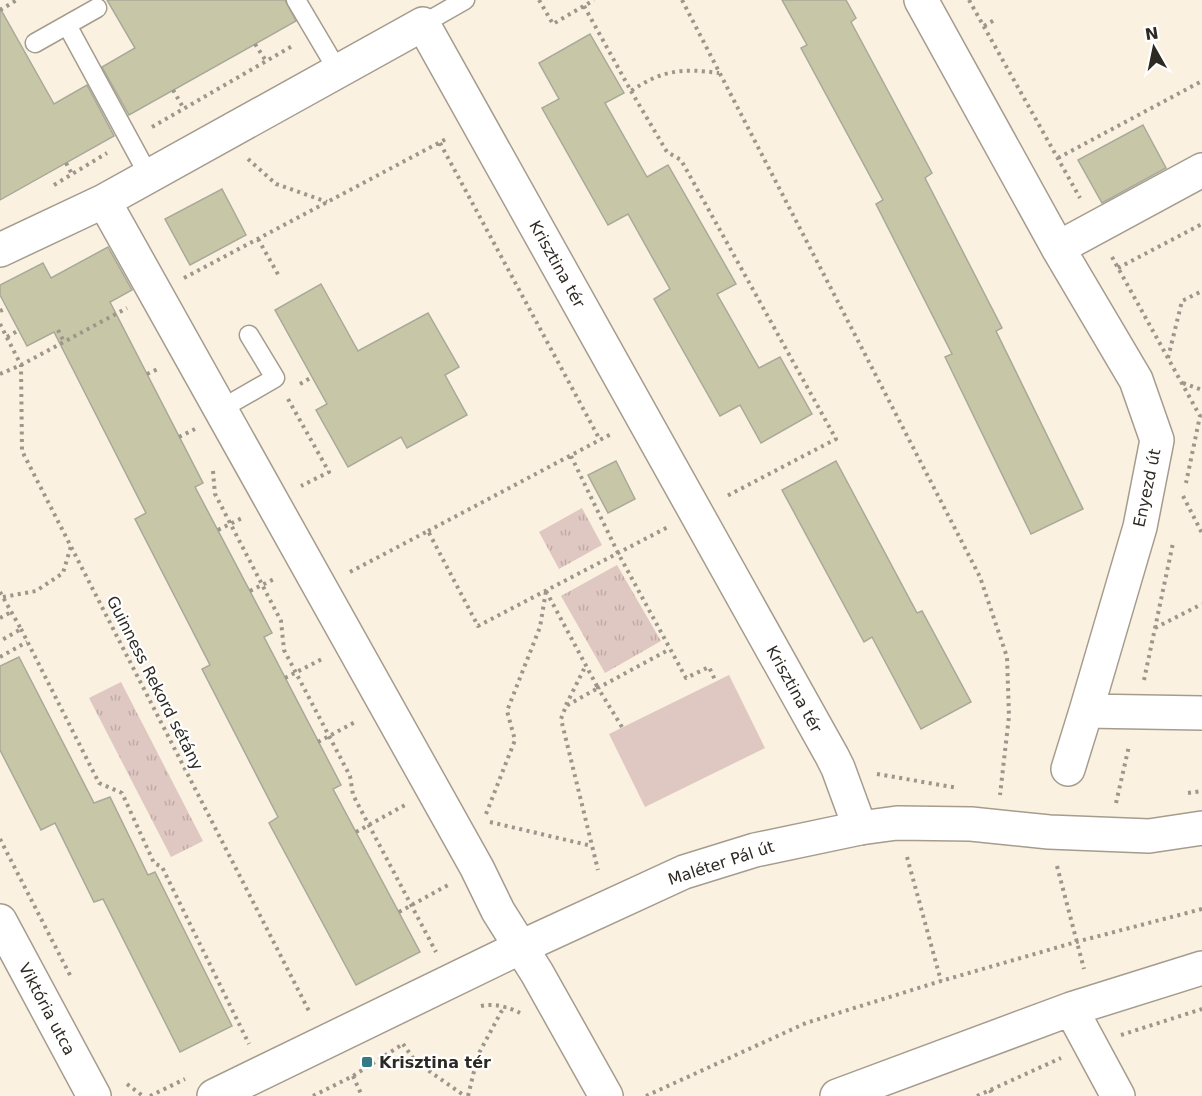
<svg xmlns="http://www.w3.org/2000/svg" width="1202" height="1096" viewBox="0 0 1202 1096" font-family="'DejaVu Sans',sans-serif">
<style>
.grass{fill:#dfc7c2}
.park{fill:url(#park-tufts)}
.building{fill:#c7c7a8;stroke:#a9a999;stroke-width:1.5}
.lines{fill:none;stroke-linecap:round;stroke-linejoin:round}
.lane-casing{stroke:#a59c8e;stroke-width:21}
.street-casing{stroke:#a59c8e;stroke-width:36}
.primary-casing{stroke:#a59c8e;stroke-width:36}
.path{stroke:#9d968b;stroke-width:4;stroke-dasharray:3 4.5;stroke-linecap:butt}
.lane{stroke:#fff;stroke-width:18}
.street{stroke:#fff;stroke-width:33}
.primary{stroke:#fff;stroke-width:33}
.poi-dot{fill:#337a85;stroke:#fff;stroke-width:2}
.labels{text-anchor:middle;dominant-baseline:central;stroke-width:4.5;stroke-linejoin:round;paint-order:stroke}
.street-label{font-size:16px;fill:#2d2923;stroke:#fff}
.poi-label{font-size:16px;font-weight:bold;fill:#2d2923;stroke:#fff;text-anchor:start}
</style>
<defs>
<pattern id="park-tufts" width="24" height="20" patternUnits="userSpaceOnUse" patternTransform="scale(1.5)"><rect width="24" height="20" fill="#dfc7c2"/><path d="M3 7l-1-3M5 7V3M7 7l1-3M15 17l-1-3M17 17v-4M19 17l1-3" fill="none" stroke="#c0aba6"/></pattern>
</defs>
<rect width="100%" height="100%" fill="#faf1e1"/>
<path class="grass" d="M 729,675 L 765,748 L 645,807 L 609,734 Z"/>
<path class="park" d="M 582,508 L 602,545 L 559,569 L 539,532 Z
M 617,565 L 661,641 L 605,673 L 561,596 Z
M 121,682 L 203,841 L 171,857 L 89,698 Z"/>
<path class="building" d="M 107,0 L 285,0 L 296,21 L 129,115 L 102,67 L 135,48 Z
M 782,0 L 846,0 L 856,18 L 851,22 L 932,173 L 925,178 L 1002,328 L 996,331 L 1083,509 L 1031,534 L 945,357 L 952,354 L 876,204 L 883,200 L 801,48 L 807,45 Z
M 0,8 L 54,104 L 87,85 L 114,136 L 0,200 Z
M 590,34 L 624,93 L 605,103 L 647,177 L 668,165 L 736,284 L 717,294 L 759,368 L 780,357 L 812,414 L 761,443 L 740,405 L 720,416 L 654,299 L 670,289 L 628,214 L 608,225 L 542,108 L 559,99 L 539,63 Z
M 1143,125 L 1166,168 L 1102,203 L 1078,160 Z
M 222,189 L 246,235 L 190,265 L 165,219 Z
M 108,247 L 132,290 L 110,302 L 203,483 L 195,487 L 272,633 L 264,637 L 341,785 L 333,789 L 420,952 L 356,985 L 269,823 L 278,817 L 202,669 L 210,665 L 135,519 L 146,513 L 54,332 L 27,346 L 0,295 L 0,285 L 43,263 L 51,278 Z
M 321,284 L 358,351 L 428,313 L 459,367 L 445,375 L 467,415 L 407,448 L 401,437 L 348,467 L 316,410 L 327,404 L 275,310 Z
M 616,461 L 635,499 L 608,513 L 588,475 Z
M 836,461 L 917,613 L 922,611 L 971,702 L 921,729 L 872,637 L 864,642 L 782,490 Z
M 19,657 L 94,803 L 110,797 L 148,875 L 155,872 L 232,1026 L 180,1052 L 103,899 L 94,902 L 55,823 L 41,830 L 0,750 L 0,666 Z"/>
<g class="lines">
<g class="lane-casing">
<path id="lane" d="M 296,0 L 338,71
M 423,24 L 465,0
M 67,25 L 149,176
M 35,43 L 97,8
M 221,409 L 275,378 L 249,335"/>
</g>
<g class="street-casing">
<path id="street" d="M 921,0 L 1058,248 L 1136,380 L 1157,440 L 1140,527 L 1086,711 L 1202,713
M 1058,248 L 1202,170
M 0,250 L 104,201
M 1068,769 L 1086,711
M 0,921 L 94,1096
M 1071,1009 L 1118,1096
M 606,1096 L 537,973 L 498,911 L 477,868 L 104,201 L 423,24 L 832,756 L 838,768 L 860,828
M 837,1096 L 1071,1009 L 1202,968"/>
</g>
<g class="primary-casing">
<path id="primary" d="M 214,1096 L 521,947 L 684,872 L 755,850 L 860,828 L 897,823 L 971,824 L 1049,832 L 1149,836 L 1202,828"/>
</g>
<path class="path" d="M 539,0 L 553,24 L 594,0
M 682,0 L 980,577 L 1007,657 L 1009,716 L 1000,795
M 969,0 L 1080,198
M 584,6 L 631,91 C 662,70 682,68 719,73
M 0,10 L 17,0
M 984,26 L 996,19
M 255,44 L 266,61
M 173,90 L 184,109
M 631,91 L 667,152 L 681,160 L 836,439 L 725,497
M 152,127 L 294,45
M 440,143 L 600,440
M 1058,158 L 1202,81
M 248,159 L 276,184 L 327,202
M 66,163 L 72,174
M 54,185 L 107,153
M 258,239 L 279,276
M 1112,257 L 1200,416 L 1186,483
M 1118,268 L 1202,224
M 184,278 L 448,138
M 0,311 L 7,308
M 0,324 L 21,365 L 22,451 L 310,1013
M 58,330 L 64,342
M 7,337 L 19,330
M 1168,358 L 1182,301 L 1202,291
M 0,374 L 21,365 L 127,308
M 147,374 L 160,368
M 1183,383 L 1202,390
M 300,384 L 312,377
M 288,399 L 329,472 L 301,486
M 179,437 L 195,429
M 571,456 L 618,553 L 686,678 L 709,667 L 716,682
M 213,471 L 215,494 L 281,621 L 284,650 L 350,776 L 353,795 L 436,952
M 1183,496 L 1202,533
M 218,530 L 244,517
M 428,531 L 613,433
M 350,572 L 428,531 L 478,626 L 668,527
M 250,591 L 276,578
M 546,591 L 598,688 L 566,706 L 561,719 L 598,870
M 0,592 L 21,629 L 0,641
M 3,597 L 36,591 L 63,573 L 71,546
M 0,618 L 11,612
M 1155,628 L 1202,604
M 21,629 L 99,783 L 122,793 L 154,863 L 162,867 L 249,1044
M 0,657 L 27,642
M 285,678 L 322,659
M 1144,680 L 1173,543
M 566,705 L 586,665
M 622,727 L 598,688 L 670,649
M 318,742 L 357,721
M 877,774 L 958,788
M 1188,793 L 1202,791
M 1116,803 L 1129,746
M 486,814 L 515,740 L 507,711 L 540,627 L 546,591
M 490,822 L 592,846
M 356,832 L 405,805
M 0,839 L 72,979
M 907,857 L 941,981
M 1057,866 L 1084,969
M 399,912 L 448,885
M 481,1006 C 494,1003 508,1007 520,1013
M 1121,1035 L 1202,1009
M 403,1044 L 416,1062 L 465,1096
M 353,1076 L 362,1096
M 127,1084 L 143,1096
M 990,1090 L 993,1096
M 150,1096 L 185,1079
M 313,1096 L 353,1076 L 403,1044
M 468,1096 L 478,1055 L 501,1012 L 506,1007
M 646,1096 L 806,1023 L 941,981 L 1076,942 L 1202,909
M 977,1096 L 1061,1058"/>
<use href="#lane" class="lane"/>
<use href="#street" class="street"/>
<use href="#primary" class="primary"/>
</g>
<rect class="poi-dot" x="361" y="1056" width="12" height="12" rx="3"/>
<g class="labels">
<g class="street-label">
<text transform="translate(557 264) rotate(61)">Krisztina tér</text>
<text transform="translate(1147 488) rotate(-78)">Enyezd út</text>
<text transform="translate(155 683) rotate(63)">Guinness Rekord sétány</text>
<text transform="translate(794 689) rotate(61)">Krisztina tér</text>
<text transform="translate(721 863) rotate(-18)">Maléter Pál út</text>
<text transform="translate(47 1009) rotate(62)">Viktória utca</text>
</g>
<g class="poi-label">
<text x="379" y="1062">Krisztina tér</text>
</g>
</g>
<g transform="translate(1154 48) rotate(351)" stroke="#ffffff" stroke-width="4.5" paint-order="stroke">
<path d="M0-4.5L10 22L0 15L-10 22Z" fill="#2d2923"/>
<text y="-9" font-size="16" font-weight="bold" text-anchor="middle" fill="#2d2923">N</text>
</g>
</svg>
